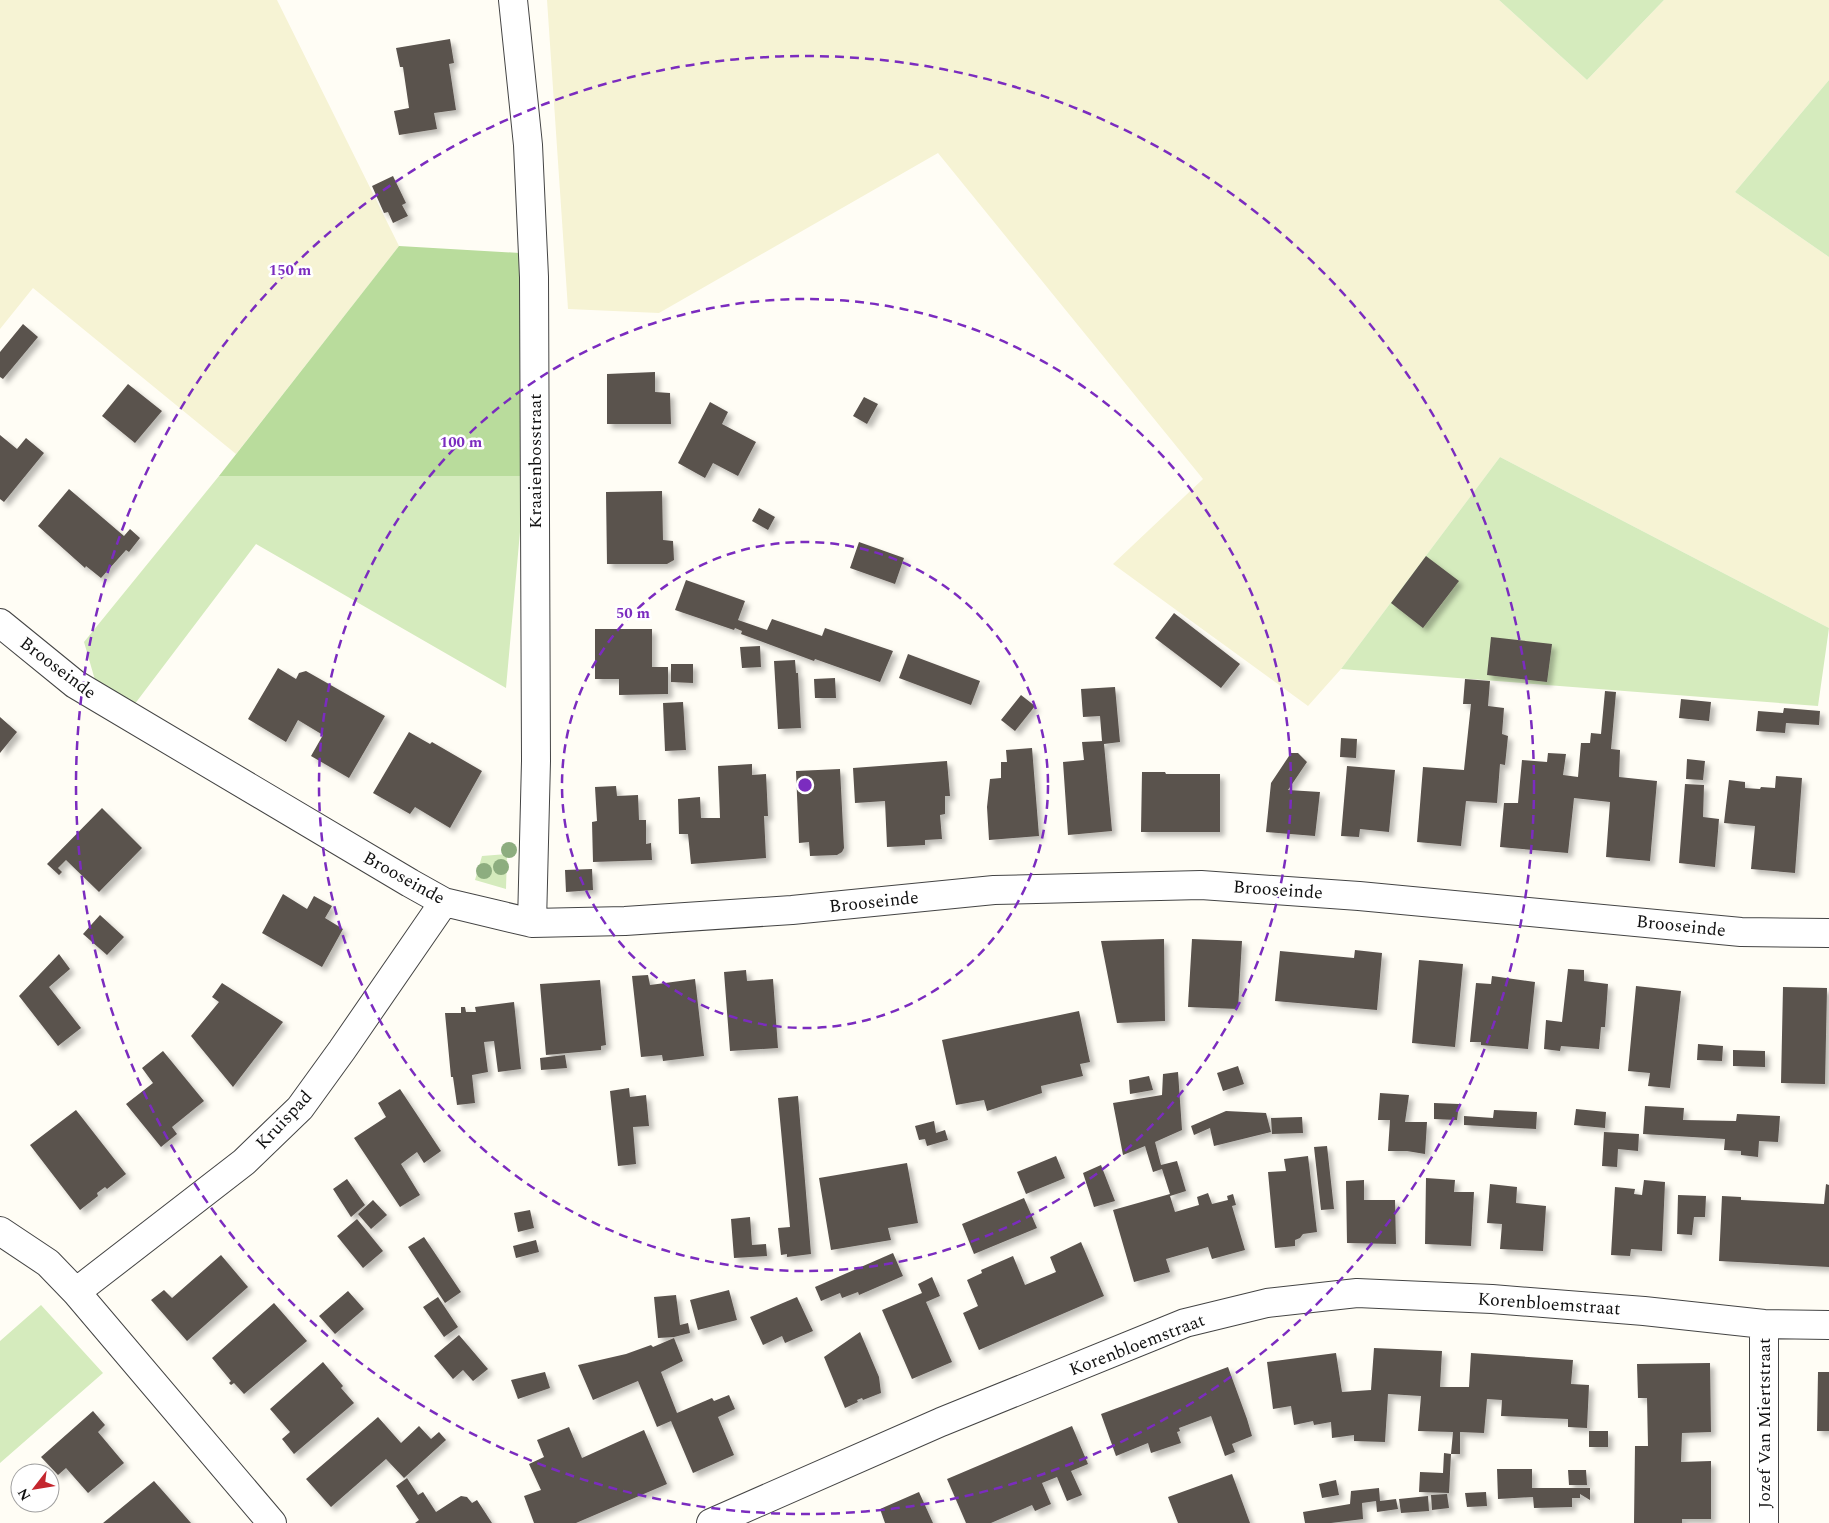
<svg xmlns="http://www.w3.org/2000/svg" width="1829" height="1523" viewBox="0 0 1829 1523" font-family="Spectral,serif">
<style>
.farmland{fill:#f6f3d4}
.green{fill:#d5ebbd}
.forest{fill:#b9dc9c}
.building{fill:#5a524d;filter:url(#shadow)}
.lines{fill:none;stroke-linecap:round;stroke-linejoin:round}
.minor-casing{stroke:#444;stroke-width:30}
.minor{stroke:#fff;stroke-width:28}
.tree{fill:#8dad7f}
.ring{fill:none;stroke:#7b2cbf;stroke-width:2.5;stroke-dasharray:9 6}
.labels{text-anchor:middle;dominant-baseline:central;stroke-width:5;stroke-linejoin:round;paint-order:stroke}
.street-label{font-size:18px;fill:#111;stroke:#fff}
.centre{fill:#7b2cbf;stroke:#fff;stroke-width:2.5}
.ring-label{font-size:15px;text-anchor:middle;font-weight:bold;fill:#7b2cbf;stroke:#fff;stroke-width:5;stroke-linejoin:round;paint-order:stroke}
</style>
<defs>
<filter id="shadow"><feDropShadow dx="4.5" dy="4.5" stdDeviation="2.5" flood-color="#0004"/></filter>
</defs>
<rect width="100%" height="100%" fill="#fffdf5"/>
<path class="farmland" d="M 0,0 L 277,0 L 399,246 L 236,454 L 33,288 L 0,329 Z
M 547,0 L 1499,0 L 1587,80 L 1664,0 L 1829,0 L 1829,80 L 1735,192 L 1829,257 L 1829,628 L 1500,457 L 1341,669 L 1308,706 L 1113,564 L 1203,479 L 938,153 L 659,313 L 568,309 Z"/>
<path class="green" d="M 1499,0 L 1664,0 L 1587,80 Z
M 1829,80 L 1829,257 L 1735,192 Z
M 1500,457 L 1829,628 L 1818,706 L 1341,669 Z
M 219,476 L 525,476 L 506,688 L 256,544 L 134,705 L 95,680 L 84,642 Z
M 507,854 L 506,889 L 475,880 L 482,856 Z
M 41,1305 L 103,1373 L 0,1463 L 0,1341 Z"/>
<path class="forest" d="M 399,246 L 520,253 L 525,476 L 219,476 Z"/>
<path class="building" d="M 450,39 L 454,63 L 449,64 L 456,110 L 434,113 L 437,129 L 399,135 L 394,111 L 409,108 L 403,67 L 400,67 L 396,48 Z
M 393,176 L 406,203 L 402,205 L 408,216 L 393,223 L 388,212 L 384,213 L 372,186 Z
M 23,324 L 38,337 L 3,379 L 0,377 L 0,352 Z
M 655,372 L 655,392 L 670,393 L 671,424 L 607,424 L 607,374 Z
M 128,384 L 162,411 L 135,443 L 102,416 Z
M 864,397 L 878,404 L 867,424 L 853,416 Z
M 710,402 L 728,412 L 722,424 L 756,442 L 738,476 L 713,463 L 705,478 L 678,463 Z
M 0,435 L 17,449 L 26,438 L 44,453 L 4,502 L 0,499 Z
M 69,489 L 124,536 L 130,529 L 140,538 L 129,552 L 126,550 L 101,578 L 86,566 L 85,568 L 38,526 Z
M 662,491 L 663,540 L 673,541 L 674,560 L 667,564 L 607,564 L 606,492 Z
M 759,508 L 775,517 L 768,530 L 752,521 Z
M 859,542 L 904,558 L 895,584 L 850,568 Z
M 1426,556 L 1459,581 L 1423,628 L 1391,603 Z
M 686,580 L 745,601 L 738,620 L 767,630 L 772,619 L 822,636 L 825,628 L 893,651 L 880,682 L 815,659 L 814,661 L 741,634 L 742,631 L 735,628 L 734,630 L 675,610 Z
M 1174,613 L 1240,664 L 1221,688 L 1155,638 Z
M 595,629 L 652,629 L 652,667 L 668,667 L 668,694 L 619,695 L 619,679 L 595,679 Z
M 1491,637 L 1552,644 L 1547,682 L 1487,675 Z
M 760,646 L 761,667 L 742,668 L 740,647 Z
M 908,654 L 980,681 L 971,705 L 899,678 Z
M 795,660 L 796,673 L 798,673 L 801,728 L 778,729 L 774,661 Z
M 671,664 L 693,664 L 693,683 L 671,682 Z
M 278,668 L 296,679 L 299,673 L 306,671 L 385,716 L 349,778 L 311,756 L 323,735 L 298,720 L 286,742 L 248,719 Z
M 835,678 L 836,698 L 815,698 L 814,679 Z
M 1465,679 L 1490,681 L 1488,706 L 1504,708 L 1502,734 L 1508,736 L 1505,765 L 1500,764 L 1497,803 L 1466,801 L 1461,846 L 1417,842 L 1423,767 L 1464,770 L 1471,704 L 1463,704 Z
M 1115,687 L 1120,742 L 1104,744 L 1112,831 L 1068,835 L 1063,762 L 1084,760 L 1082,742 L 1102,741 L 1100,716 L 1083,717 L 1081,689 Z
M 1605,691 L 1616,692 L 1611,749 L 1620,750 L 1619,777 L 1657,781 L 1650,861 L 1606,857 L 1610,802 L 1574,798 L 1568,853 L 1500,847 L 1504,803 L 1518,803 L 1522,760 L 1547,762 L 1548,753 L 1566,754 L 1563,775 L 1578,777 L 1581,743 L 1590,743 L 1591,733 L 1601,734 Z
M 1021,695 L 1035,706 L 1015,731 L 1001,720 Z
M 1681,699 L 1711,702 L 1709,721 L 1679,718 Z
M 683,702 L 686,750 L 665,751 L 663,703 Z
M 1784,708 L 1820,711 L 1819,725 L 1786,723 L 1785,733 L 1756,731 L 1758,711 L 1783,713 Z
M 0,717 L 17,732 L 0,753 Z
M 409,732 L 430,744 L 432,742 L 482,771 L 450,828 L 415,807 L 410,814 L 373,793 Z
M 1341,738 L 1357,739 L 1356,758 L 1340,757 Z
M 1032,748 L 1039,836 L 989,840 L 987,807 L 990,779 L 1001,778 L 1001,762 L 1007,762 L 1006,750 Z
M 1291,753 L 1298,753 L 1307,762 L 1288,790 L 1320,792 L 1315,836 L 1266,832 L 1271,783 Z
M 1687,759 L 1705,761 L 1703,780 L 1686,779 Z
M 947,761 L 950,796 L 945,796 L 945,814 L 940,815 L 942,839 L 925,840 L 925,845 L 887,847 L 885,801 L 855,803 L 853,768 Z
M 752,764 L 752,775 L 766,774 L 768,816 L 764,816 L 766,858 L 691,864 L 688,834 L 679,834 L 678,799 L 700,797 L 701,818 L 720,818 L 718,766 Z
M 1347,766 L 1395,770 L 1389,832 L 1360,829 L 1359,837 L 1341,836 Z
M 840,769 L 844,848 L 842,852 L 837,855 L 810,856 L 809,842 L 799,843 L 796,771 Z
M 1142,772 L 1165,772 L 1166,774 L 1220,774 L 1220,832 L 1141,832 Z
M 1776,776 L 1802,778 L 1795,873 L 1751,869 L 1755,826 L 1724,823 L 1729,780 L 1745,782 L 1745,788 L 1760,789 L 1761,787 L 1775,788 Z
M 1685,784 L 1704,785 L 1703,817 L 1719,819 L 1715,867 L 1679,863 Z
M 616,786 L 617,796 L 638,795 L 639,820 L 646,820 L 646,844 L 651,843 L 652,860 L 593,862 L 592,822 L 597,821 L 595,787 Z
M 102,808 L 142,848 L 99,892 L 66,860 L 58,868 L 62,872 L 59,875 L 47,864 Z
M 592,869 L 593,890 L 566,892 L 565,870 Z
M 283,894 L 307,909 L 314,896 L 332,906 L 325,918 L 343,929 L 322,967 L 262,933 Z
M 100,915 L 124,937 L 107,955 L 83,934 Z
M 1164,939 L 1165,1021 L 1117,1023 L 1101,941 Z
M 1192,939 L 1242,941 L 1238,1009 L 1188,1007 Z
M 1355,950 L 1382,953 L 1377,1010 L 1275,1001 L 1280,951 L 1354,958 Z
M 59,954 L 70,969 L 49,987 L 81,1028 L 58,1046 L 19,996 Z
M 1419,960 L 1463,964 L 1455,1047 L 1412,1043 Z
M 1568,969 L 1584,970 L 1584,981 L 1608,984 L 1605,1027 L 1601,1027 L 1599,1049 L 1561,1046 L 1560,1051 L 1544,1049 L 1546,1020 L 1562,1022 Z
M 746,970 L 747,981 L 773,979 L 778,1048 L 730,1051 L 724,972 Z
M 648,975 L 650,985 L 695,979 L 704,1056 L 663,1061 L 662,1055 L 641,1057 L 632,976 Z
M 1492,976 L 1535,982 L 1528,1049 L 1481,1045 L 1481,1042 L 1470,1042 L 1476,983 L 1491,984 Z
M 600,980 L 606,1045 L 601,1046 L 601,1050 L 546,1055 L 540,984 Z
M 222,983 L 283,1022 L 233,1087 L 191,1036 L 219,1002 L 212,997 Z
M 1636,986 L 1681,991 L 1670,1088 L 1648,1086 L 1650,1073 L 1628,1071 Z
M 1783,987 L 1827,988 L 1825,1084 L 1781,1083 Z
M 514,1002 L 521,1069 L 498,1072 L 494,1041 L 484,1042 L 488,1072 L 472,1075 L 475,1103 L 457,1105 L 453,1077 L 451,1077 L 445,1013 L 461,1013 L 461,1007 L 465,1007 L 466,1012 L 476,1012 L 475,1007 Z
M 1079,1011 L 1090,1062 L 1080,1064 L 1083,1076 L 1041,1086 L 1042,1093 L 987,1111 L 984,1100 L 956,1105 L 942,1040 Z
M 1698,1044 L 1723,1046 L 1722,1061 L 1697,1060 Z
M 1733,1050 L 1765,1051 L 1765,1067 L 1733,1066 Z
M 163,1051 L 204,1101 L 172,1127 L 177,1134 L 161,1147 L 126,1104 L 153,1083 L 142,1068 Z
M 565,1055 L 567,1068 L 541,1070 L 540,1058 Z
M 1238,1066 L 1244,1084 L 1223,1091 L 1217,1073 Z
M 1178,1072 L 1182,1130 L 1155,1142 L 1161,1165 L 1177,1161 L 1186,1191 L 1170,1196 L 1175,1212 L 1199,1205 L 1197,1197 L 1208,1193 L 1212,1204 L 1228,1200 L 1227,1196 L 1233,1194 L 1236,1205 L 1232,1206 L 1245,1250 L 1212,1259 L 1208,1247 L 1166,1259 L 1170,1272 L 1134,1282 L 1113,1210 L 1170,1194 L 1162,1169 L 1153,1172 L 1145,1146 L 1123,1155 L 1113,1103 L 1162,1095 L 1163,1074 Z
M 1149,1076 L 1153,1090 L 1130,1094 L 1129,1080 Z
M 629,1088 L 630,1097 L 646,1095 L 649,1126 L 633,1127 L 636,1164 L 618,1166 L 610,1091 Z
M 400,1089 L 441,1151 L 424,1163 L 417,1152 L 401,1164 L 420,1195 L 400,1207 L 354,1138 L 386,1117 L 378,1103 Z
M 1380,1093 L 1409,1095 L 1405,1122 L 1427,1122 L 1425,1154 L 1407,1151 L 1388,1151 L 1390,1120 L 1378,1120 Z
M 798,1096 L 811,1254 L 787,1257 L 787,1254 L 781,1255 L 778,1228 L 790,1227 L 778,1098 Z
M 1434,1103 L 1459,1104 L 1457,1120 L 1434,1119 Z
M 1645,1106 L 1684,1108 L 1683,1120 L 1736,1121 L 1737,1114 L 1780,1116 L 1778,1142 L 1759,1141 L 1758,1157 L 1741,1155 L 1741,1151 L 1724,1150 L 1725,1139 L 1643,1134 Z
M 1576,1109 L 1606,1112 L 1605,1128 L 1574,1125 Z
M 76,1110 L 126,1174 L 107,1189 L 105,1187 L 97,1193 L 98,1196 L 80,1210 L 30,1145 Z
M 1494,1110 L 1537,1112 L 1536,1129 L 1464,1125 L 1464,1116 L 1493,1118 Z
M 1226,1111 L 1266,1113 L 1271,1132 L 1214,1146 L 1210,1128 L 1194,1135 L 1191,1126 Z
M 1302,1117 L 1303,1133 L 1272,1134 L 1271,1118 Z
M 934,1121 L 936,1133 L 945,1130 L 948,1140 L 927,1146 L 925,1139 L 919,1140 L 915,1126 Z
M 1604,1132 L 1639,1134 L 1638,1151 L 1618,1149 L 1617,1167 L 1602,1166 Z
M 1327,1146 L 1334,1209 L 1321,1210 L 1314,1147 Z
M 1056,1156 L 1065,1178 L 1026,1194 L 1017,1172 Z
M 1308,1156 L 1317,1232 L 1303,1234 L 1300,1238 L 1295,1240 L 1295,1246 L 1275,1248 L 1268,1172 L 1286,1171 L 1284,1159 Z
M 907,1163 L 918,1223 L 888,1228 L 891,1240 L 831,1250 L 819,1178 Z
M 1101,1165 L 1115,1201 L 1094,1207 L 1083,1173 Z
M 1426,1178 L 1455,1180 L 1454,1192 L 1474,1192 L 1471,1246 L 1425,1244 Z
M 347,1179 L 365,1205 L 351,1217 L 333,1189 Z
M 1364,1180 L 1364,1200 L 1395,1200 L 1396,1244 L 1347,1243 L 1346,1181 Z
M 1644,1180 L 1665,1182 L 1662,1251 L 1631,1249 L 1630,1256 L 1611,1255 L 1615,1187 L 1635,1189 L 1634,1194 L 1642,1195 Z
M 1490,1184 L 1517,1187 L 1516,1203 L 1546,1206 L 1543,1251 L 1500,1249 L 1502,1224 L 1487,1223 Z
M 1826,1184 L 1829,1185 L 1829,1267 L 1719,1261 L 1722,1196 L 1741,1197 L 1741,1200 L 1824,1204 Z
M 1678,1195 L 1706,1196 L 1705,1217 L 1694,1217 L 1692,1235 L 1677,1234 Z
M 1024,1198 L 1037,1228 L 974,1254 L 962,1224 Z
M 373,1200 L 387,1215 L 371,1229 L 358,1214 Z
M 530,1210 L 534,1228 L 518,1232 L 514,1213 Z
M 750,1217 L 752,1245 L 766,1244 L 767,1256 L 734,1258 L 731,1219 Z
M 357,1219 L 383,1251 L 363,1268 L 337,1236 Z
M 424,1237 L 461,1292 L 445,1303 L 408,1247 Z
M 536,1240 L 539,1252 L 516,1258 L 513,1246 Z
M 1081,1242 L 1104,1296 L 979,1350 L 963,1313 L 978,1306 L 967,1280 L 982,1273 L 981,1270 L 1013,1256 L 1025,1285 L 1056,1272 L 1050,1257 Z
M 893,1253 L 903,1276 L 859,1295 L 858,1292 L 842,1298 L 840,1293 L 821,1301 L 815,1287 Z
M 221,1255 L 248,1287 L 187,1341 L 151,1300 L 164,1290 L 172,1298 Z
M 932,1277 L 940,1296 L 926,1302 L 952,1362 L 912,1379 L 882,1310 L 922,1293 L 918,1284 Z
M 729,1290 L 737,1320 L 698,1330 L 690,1300 Z
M 348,1291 L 364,1309 L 335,1334 L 319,1316 Z
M 676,1295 L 680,1325 L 688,1323 L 690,1333 L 674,1337 L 658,1338 L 654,1297 Z
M 438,1297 L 458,1327 L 444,1337 L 423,1307 Z
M 797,1297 L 813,1331 L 785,1343 L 782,1336 L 763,1345 L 750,1317 Z
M 274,1303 L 307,1341 L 244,1394 L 234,1383 L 231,1385 L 229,1383 L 231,1381 L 212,1358 Z
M 860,1332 L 879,1377 L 881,1393 L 863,1400 L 862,1398 L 857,1400 L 858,1402 L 845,1408 L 824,1357 Z
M 459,1335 L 488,1369 L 473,1381 L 463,1370 L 453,1379 L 434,1356 Z
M 674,1338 L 683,1361 L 661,1372 L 677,1413 L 712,1398 L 714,1401 L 729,1395 L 735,1409 L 718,1417 L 734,1455 L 693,1473 L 671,1421 L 657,1427 L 638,1381 L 593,1400 L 578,1365 L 626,1354 L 651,1345 L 653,1347 Z
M 1374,1348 L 1442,1351 L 1440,1387 L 1469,1387 L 1471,1353 L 1573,1360 L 1571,1384 L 1589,1385 L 1587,1428 L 1568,1427 L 1568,1419 L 1501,1416 L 1502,1400 L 1487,1399 L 1484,1433 L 1460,1432 L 1460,1454 L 1451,1454 L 1453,1432 L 1418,1431 L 1421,1396 L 1388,1394 L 1385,1442 L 1354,1441 L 1354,1435 L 1332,1438 L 1331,1422 L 1314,1425 L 1313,1421 L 1294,1425 L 1291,1406 L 1273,1409 L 1267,1362 L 1336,1353 L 1342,1392 L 1371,1390 Z
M 323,1362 L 343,1386 L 341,1388 L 354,1403 L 294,1454 L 282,1439 L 290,1432 L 270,1409 Z
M 1710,1363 L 1711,1432 L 1682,1433 L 1681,1462 L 1711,1461 L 1711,1519 L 1682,1519 L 1682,1523 L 1634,1523 L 1635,1446 L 1648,1446 L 1647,1398 L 1638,1398 L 1637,1364 Z
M 1228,1367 L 1247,1419 L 1252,1436 L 1232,1444 L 1235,1452 L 1225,1456 L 1211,1416 L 1179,1428 L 1180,1431 L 1177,1432 L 1181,1443 L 1151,1453 L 1148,1443 L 1116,1456 L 1101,1414 Z
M 545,1372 L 550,1388 L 518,1399 L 511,1380 Z
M 1818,1372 L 1829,1372 L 1829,1431 L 1817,1431 Z
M 93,1411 L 105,1425 L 98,1432 L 124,1463 L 88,1493 L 66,1468 L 58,1475 L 41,1457 Z
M 378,1417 L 401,1443 L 419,1426 L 431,1439 L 439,1432 L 446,1440 L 404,1478 L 386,1459 L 331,1507 L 306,1479 Z
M 1072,1426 L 1088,1464 L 1071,1471 L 1082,1495 L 1067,1501 L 1057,1477 L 1042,1483 L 1051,1504 L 1035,1511 L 1032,1505 L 991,1523 L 966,1523 L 947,1479 Z
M 569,1427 L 582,1458 L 644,1430 L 667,1484 L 576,1523 L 534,1523 L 524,1496 L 541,1490 L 529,1464 L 544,1457 L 537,1440 Z
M 1589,1431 L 1608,1431 L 1608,1447 L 1589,1447 Z
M 1444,1453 L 1451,1454 L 1449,1493 L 1419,1492 L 1420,1472 L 1443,1473 Z
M 1497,1469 L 1532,1469 L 1532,1488 L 1590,1488 L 1590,1500 L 1580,1494 L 1580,1498 L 1572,1498 L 1572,1507 L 1534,1508 L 1533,1497 L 1498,1499 Z
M 1568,1470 L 1586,1470 L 1587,1485 L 1569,1485 Z
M 1232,1474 L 1250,1523 L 1178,1523 L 1168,1497 Z
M 407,1478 L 418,1495 L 423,1492 L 436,1512 L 456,1499 L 461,1496 L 467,1497 L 472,1503 L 477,1500 L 492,1523 L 415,1523 L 419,1520 L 396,1486 Z
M 1336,1480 L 1339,1495 L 1322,1498 L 1319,1484 Z
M 154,1481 L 191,1523 L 103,1523 Z
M 1379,1488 L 1380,1501 L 1396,1499 L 1398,1509 L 1377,1512 L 1376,1501 L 1362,1503 L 1363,1519 L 1331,1523 L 1305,1523 L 1303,1512 L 1350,1504 L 1351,1491 Z
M 919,1492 L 933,1523 L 885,1523 L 880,1509 Z
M 1486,1492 L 1487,1506 L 1467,1507 L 1465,1493 Z
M 1447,1494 L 1449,1508 L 1432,1510 L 1431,1495 Z
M 1428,1496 L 1429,1511 L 1401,1513 L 1399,1499 Z"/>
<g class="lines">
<g class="minor-casing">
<path id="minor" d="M 513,0 L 528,145 L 534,277 L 536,761 L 532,923
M 0,623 L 75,684 L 410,883 L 444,902 L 532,923 L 625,921 L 792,910 L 994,890 L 1201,885 L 1359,896 L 1741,932 L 1829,933
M 0,1231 L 48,1263 L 76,1292 L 272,1523
M 76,1292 L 244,1162 L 300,1108 L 342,1050 L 444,902
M 711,1523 L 941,1422 L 1185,1323 L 1267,1303 L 1357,1293 L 1492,1299 L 1644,1311 L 1764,1324 L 1829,1325
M 1764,1523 L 1764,1324"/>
</g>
<use href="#minor" class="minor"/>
</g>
<g class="tree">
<circle cx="509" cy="850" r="8"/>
<circle cx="501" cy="867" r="8"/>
<circle cx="484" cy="871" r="8"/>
</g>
<g class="ring">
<circle cx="805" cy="785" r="243"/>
<circle cx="805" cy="785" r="486"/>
<circle cx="805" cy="785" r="729"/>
</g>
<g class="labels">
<g class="street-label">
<text transform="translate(535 461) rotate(-90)">Kraaienbosstraat</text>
<text transform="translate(58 668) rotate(37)">Brooseinde</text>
<text transform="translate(404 878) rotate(29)">Brooseinde</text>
<text transform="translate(1278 890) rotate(4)">Brooseinde</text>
<text transform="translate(874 902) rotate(-6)">Brooseinde</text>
<text transform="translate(1681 926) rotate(6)">Brooseinde</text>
<text transform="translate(284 1120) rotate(-47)">Kruispad</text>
<text transform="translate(1549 1304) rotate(4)">Korenbloemstraat</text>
<text transform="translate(1137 1345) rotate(-21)">Korenbloemstraat</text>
<text transform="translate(1764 1423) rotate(-90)">Jozef Van Miertstraat</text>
</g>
</g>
<circle cx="805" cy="785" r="8" class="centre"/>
<g class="ring-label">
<text x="290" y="275">150 m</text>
<text x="461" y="447">100 m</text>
<text x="633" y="618">50 m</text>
</g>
<g transform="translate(35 1488) rotate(239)"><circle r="24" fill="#ffffff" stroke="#a0a0a0"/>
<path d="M0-4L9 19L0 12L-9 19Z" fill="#c4262e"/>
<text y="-8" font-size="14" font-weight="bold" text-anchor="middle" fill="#111111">N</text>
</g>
</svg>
